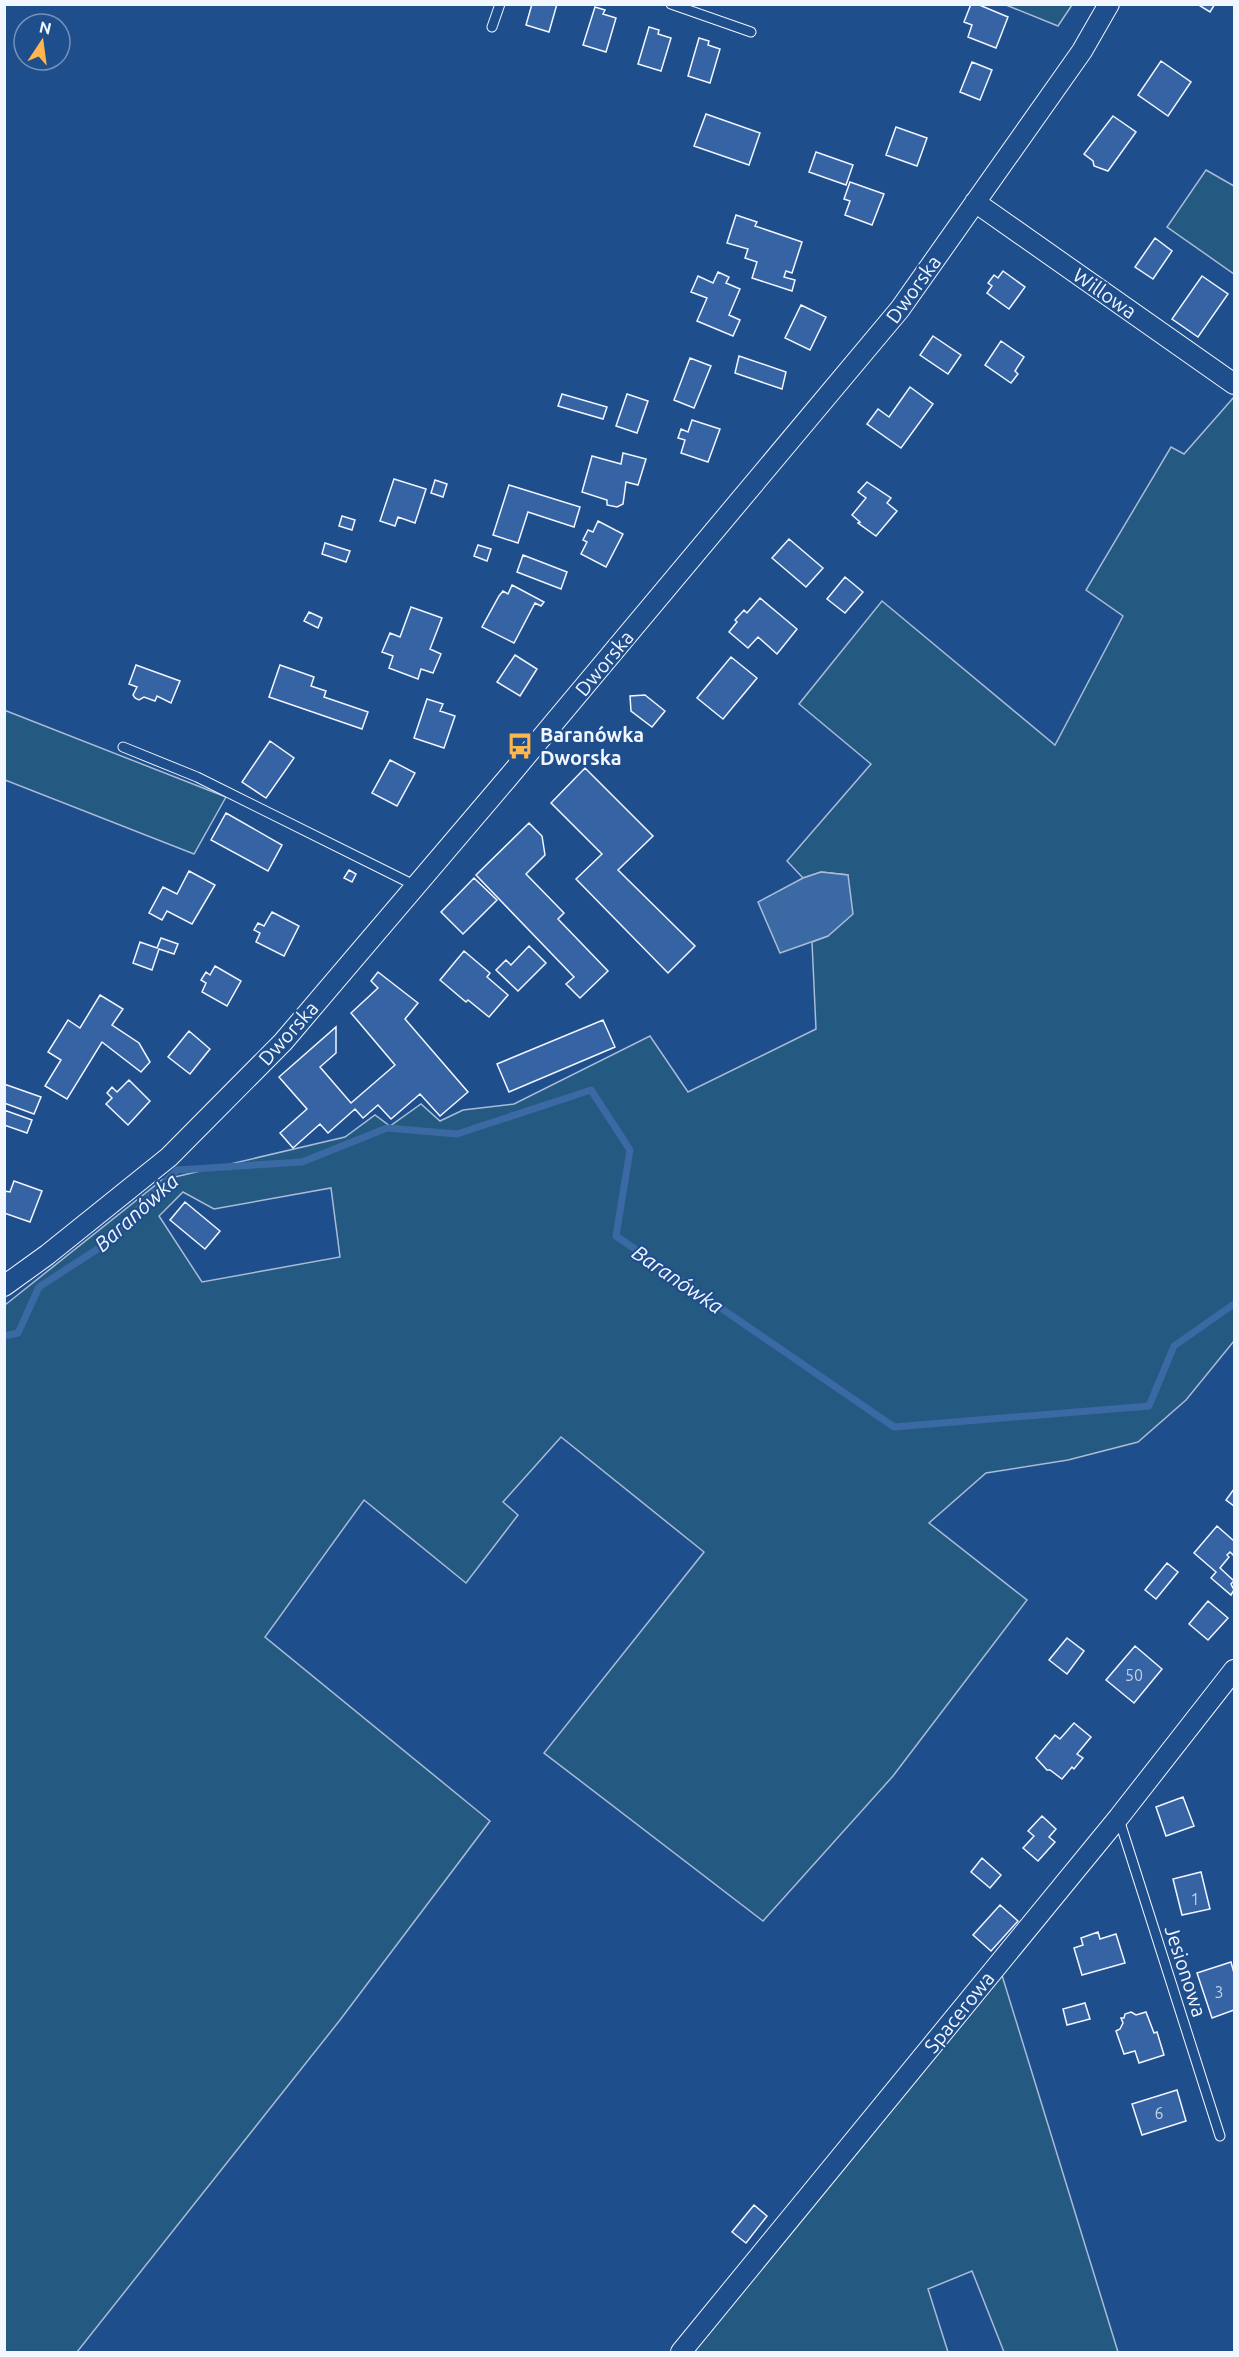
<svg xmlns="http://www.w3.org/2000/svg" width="1239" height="2357" viewBox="0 0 1239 2357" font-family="Ubuntu,sans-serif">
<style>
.green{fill:#245a82;stroke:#a8bbd7;stroke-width:1.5;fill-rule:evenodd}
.water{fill:#3b69a3;stroke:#a8bbd7;stroke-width:1.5}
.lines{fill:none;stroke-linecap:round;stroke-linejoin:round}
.stream{stroke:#3b69a3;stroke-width:7}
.building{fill:#3563a3;stroke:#f2f6ff;stroke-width:1.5}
.service-casing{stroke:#f2f6ff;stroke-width:11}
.minor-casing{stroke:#f2f6ff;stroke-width:22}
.service{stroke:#1f4e8c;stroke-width:9}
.minor{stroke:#1f4e8c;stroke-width:20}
.labels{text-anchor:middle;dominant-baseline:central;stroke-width:4.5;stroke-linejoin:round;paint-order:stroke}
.number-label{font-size:16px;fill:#c3d1e8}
.street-label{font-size:20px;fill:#f2f6ff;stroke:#1f4e8c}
.poi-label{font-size:20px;font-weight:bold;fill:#f2f6ff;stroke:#1f4e8c;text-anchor:start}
.water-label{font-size:21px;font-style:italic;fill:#f2f6ff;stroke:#1f4e8c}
</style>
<rect width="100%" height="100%" fill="#1f4e8c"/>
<path class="green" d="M 1006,5 L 1072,4 L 1072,5 L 1058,26 Z
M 1206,170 L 1234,186 L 1234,274 L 1167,227 Z
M 1234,397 L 1234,1341 L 1186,1400 L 1138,1442 L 1068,1460 L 986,1473 L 929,1523 L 1027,1600 L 893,1776 L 763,1921 L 544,1753 L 704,1552 L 561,1437 L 503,1502 L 518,1515 L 466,1583 L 364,1500 L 265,1637 L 490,1821 L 340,2020 L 77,2352 L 5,2352 L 5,1305 L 162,1180 L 345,1137 L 375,1115 L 390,1126 L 421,1104 L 440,1121 L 463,1110 L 514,1104 L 650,1036 L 688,1092 L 816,1029 L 812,942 L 828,936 L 848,875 L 821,872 L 803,878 L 787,861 L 871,764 L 799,704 L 882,601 L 1055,745 L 1123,616 L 1086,590 L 1171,447 L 1184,454 ZM 331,1188 L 340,1257 L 202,1282 L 159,1216 L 183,1192 L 214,1209 Z
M 4,710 L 226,797 L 194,854 L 5,780 Z
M 1001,1972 L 1118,2352 L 1004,2352 L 972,2271 L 928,2289 L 948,2352 L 693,2352 Z"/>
<path class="water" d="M 821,872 L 848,875 L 853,914 L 828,936 L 780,953 L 758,902 L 803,878 Z"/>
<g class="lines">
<path class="stream" d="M 4,1336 L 18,1333 L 39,1287 L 99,1248 L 177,1170 L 302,1162 L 387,1128 L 457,1134 L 591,1090 L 630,1150 L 616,1236 L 894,1427 L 1149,1406 L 1174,1346 L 1234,1304"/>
</g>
<path class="building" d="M 532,4 L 557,4 L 549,32 L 526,25 Z
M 971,4 L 977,4 L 1008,17 L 996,48 L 968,37 L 972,25 L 964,22 Z
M 1197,4 L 1215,4 L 1210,12 Z
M 595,7 L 605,10 L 603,14 L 616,18 L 606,52 L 583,45 Z
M 649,27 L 659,30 L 658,34 L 671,38 L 661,71 L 638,64 Z
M 699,38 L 709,41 L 708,45 L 720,49 L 710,83 L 688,76 Z
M 1161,61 L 1191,82 L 1168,116 L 1138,95 Z
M 972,62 L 992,70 L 980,100 L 960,92 Z
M 706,114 L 760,133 L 749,165 L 694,146 Z
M 1113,116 L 1136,132 L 1108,171 L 1094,166 L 1093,161 L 1084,154 Z
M 896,127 L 927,138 L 917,166 L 886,155 Z
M 816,152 L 853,165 L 846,185 L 809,172 Z
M 850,182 L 884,194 L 872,225 L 845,215 L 850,201 L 844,199 Z
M 736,215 L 757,222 L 755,226 L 802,242 L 792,273 L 786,271 L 784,277 L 795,280 L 792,291 L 752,278 L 757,262 L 745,258 L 748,249 L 727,243 Z
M 1155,238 L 1172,251 L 1153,279 L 1135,267 Z
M 1003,271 L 1025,287 L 1009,309 L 987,293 L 992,286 L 988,283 L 994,275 L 998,278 Z
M 718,272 L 729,277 L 726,283 L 740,289 L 729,315 L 740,320 L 733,336 L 697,321 L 707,298 L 691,292 L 698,276 L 713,283 Z
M 1202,276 L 1228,294 L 1198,337 L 1172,319 Z
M 801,305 L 826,317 L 810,350 L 785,338 Z
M 933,336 L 961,355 L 948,374 L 920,355 Z
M 1001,341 L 1024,357 L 1015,371 L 1018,374 L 1011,383 L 985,365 Z
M 739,356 L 786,372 L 782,389 L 735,373 Z
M 690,358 L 711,366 L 694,408 L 674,400 Z
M 910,387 L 933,404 L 901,448 L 867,424 L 878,409 L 889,417 Z
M 562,394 L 607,407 L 603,419 L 558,406 Z
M 627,394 L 648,401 L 637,433 L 616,426 Z
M 692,420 L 720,429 L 708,462 L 681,453 L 685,440 L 678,438 L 681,429 L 688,432 Z
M 623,453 L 646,459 L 638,485 L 626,482 L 623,504 L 617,507 L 607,505 L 607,500 L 582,492 L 592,456 L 621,464 Z
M 394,479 L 426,489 L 415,523 L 398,517 L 395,526 L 380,521 Z
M 435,480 L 447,484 L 443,497 L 431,493 Z
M 867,482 L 891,498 L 887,503 L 897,511 L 876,536 L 858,523 L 860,522 L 852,515 L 866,498 L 858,492 Z
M 509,485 L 580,507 L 574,527 L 528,512 L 518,543 L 493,535 Z
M 342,516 L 355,520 L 352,530 L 339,526 Z
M 598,521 L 623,534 L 606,567 L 581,554 L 587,542 L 583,540 L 588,530 L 593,532 Z
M 789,539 L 823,568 L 806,587 L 772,558 Z
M 325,543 L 350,551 L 346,562 L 322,554 Z
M 478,545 L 491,549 L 487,561 L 474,556 Z
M 523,555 L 567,572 L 561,589 L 517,572 Z
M 845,577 L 863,592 L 845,613 L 827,599 Z
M 512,585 L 544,602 L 541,606 L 535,603 L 514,643 L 482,627 L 499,596 L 503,591 L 508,594 Z
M 760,598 L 797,629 L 777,654 L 758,637 L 748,648 L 729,632 L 737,622 L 735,620 L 744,610 L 747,613 Z
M 411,607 L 442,618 L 430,649 L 441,654 L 433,673 L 421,669 L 418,679 L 389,668 L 393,656 L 382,652 L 390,633 L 400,637 Z
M 309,612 L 322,618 L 318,628 L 304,621 Z
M 515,655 L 537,669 L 520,696 L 497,682 Z
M 731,657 L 757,678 L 723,719 L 697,698 Z
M 136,665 L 180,681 L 171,703 L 157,696 L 155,701 L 144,697 L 139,700 L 135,698 L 133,695 L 137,687 L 129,684 Z
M 280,665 L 314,677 L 311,686 L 326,691 L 324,697 L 368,712 L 362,729 L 269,697 Z
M 645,695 L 665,711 L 652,727 L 631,711 L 630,696 Z
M 427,699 L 443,704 L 440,711 L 455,716 L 444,748 L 414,738 Z
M 270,741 L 294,758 L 266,798 L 242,782 Z
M 390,760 L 415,773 L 397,806 L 372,793 Z
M 585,768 L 653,836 L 618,870 L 695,946 L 668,973 L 576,879 L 602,854 L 551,803 Z
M 226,813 L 282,845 L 268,871 L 211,840 Z
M 529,823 L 542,836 L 545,855 L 526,874 L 564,913 L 558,919 L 608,971 L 580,998 L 566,984 L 574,977 L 476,875 Z
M 349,870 L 356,874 L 352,882 L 344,878 Z
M 189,871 L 215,885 L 192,924 L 167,911 L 162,920 L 149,913 L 163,887 L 177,894 Z
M 474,878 L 497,900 L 463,934 L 441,912 Z
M 272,912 L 299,926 L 284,956 L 256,942 L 260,933 L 254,930 L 258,923 L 264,926 Z
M 161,938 L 178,944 L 174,954 L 159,949 L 152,970 L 133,963 L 140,942 L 157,948 Z
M 529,946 L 546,963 L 518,991 L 496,970 L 506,960 L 511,965 Z
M 464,951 L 490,973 L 487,977 L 508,995 L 489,1017 L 468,1000 L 466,1002 L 440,980 Z
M 215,966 L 241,981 L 227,1006 L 202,992 L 206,983 L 201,980 L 206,972 L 210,975 Z
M 378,972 L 418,1003 L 405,1019 L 468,1092 L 440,1116 L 420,1094 L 391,1119 L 378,1105 L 363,1118 L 355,1109 L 328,1133 L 320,1124 L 293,1148 L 280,1133 L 307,1109 L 279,1077 L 336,1027 L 336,1053 L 320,1067 L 351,1103 L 395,1065 L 351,1013 L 378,988 L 371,981 Z
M 100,995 L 123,1009 L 112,1025 L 139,1043 L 150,1062 L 141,1072 L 102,1042 L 67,1099 L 45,1086 L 61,1060 L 48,1052 L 68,1020 L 80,1028 Z
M 603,1020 L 615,1047 L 509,1092 L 497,1064 Z
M 189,1031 L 210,1049 L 190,1074 L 168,1057 Z
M 129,1080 L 150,1101 L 128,1125 L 106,1104 L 112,1098 L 107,1093 L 112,1087 L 117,1092 Z
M 4,1084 L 41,1097 L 34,1114 L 4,1103 Z
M 4,1110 L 32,1120 L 27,1133 L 4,1125 Z
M 14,1181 L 42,1191 L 30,1222 L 4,1213 L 4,1191 L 10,1192 Z
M 185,1202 L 220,1231 L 205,1249 L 170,1220 Z
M 1234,1489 L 1234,1506 L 1226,1500 Z
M 1217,1526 L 1234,1541 L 1234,1556 L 1230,1552 L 1227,1555 L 1229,1557 L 1220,1568 L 1234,1581 L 1231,1584 L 1234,1590 L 1231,1595 L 1211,1578 L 1216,1572 L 1194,1553 Z
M 1167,1563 L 1178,1572 L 1156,1599 L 1145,1590 Z
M 1208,1601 L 1228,1618 L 1208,1640 L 1189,1624 Z
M 1067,1638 L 1084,1651 L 1067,1674 L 1049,1660 Z
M 1135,1646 L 1162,1669 L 1134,1703 L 1106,1680 Z
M 1074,1723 L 1091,1737 L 1077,1754 L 1083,1758 L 1074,1769 L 1072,1767 L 1062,1779 L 1050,1770 L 1047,1770 L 1036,1758 L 1055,1735 L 1060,1739 Z
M 1183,1797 L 1194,1826 L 1166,1836 L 1156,1807 Z
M 1042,1816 L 1056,1829 L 1049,1837 L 1055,1842 L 1038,1861 L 1023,1848 L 1034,1836 L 1028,1831 Z
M 982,1858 L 1001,1875 L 990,1888 L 971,1872 Z
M 1201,1872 L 1210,1909 L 1182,1915 L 1173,1879 Z
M 1000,1905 L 1018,1921 L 991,1951 L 973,1935 Z
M 1098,1932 L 1100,1939 L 1116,1934 L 1125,1963 L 1082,1975 L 1074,1948 L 1083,1945 L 1081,1938 Z
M 1231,1962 L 1234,1973 L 1234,2010 L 1212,2018 L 1197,1973 Z
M 1085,2003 L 1090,2019 L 1067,2025 L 1063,2009 Z
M 1131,2012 L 1136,2015 L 1146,2012 L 1154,2033 L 1157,2032 L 1164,2055 L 1139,2063 L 1135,2051 L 1124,2054 L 1116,2031 L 1120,2029 L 1123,2023 L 1121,2018 L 1124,2018 L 1125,2014 Z
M 1177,2090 L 1186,2121 L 1142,2135 L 1132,2104 Z
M 754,2205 L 767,2216 L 746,2243 L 732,2232 Z"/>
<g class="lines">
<g class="service-casing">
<path id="service" d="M 671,4 L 751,32
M 492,27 L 500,4
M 123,747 L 197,777 L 416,886
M 1119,1819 L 1220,2136"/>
</g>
<g class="minor-casing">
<path id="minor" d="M 975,202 L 1234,384
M 4,1286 L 47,1255 L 169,1157 L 283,1042 L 506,780 L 900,309 L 1082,51 L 1109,4
M 681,2352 L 1119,1817 L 1234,1670"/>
</g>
<use href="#service" class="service"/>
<use href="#minor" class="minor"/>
</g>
<defs>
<g id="bus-bare" transform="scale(2.07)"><path d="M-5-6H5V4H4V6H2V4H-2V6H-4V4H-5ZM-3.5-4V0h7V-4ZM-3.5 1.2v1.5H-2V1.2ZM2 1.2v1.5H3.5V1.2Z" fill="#ffb74d" stroke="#1f4e8c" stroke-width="2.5" paint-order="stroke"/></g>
</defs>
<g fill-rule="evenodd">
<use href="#bus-bare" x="520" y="746"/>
</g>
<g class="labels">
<g class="number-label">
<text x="1134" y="1675">50</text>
<text x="1195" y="1899">1</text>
<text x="1219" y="1992">3</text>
<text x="1159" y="2113">6</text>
</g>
<g class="street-label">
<text transform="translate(913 289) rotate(-54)">Dworska</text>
<text transform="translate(1105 293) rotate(35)">Willowa</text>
<text transform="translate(604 663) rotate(-50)">Dworska</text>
<text transform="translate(288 1033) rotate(-48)">Dworska</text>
<text transform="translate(1186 1971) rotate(72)">Jesionowa</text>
<text transform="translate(959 2012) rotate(-51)">Spacerowa</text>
</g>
<g class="poi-label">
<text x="540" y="734">Baranówka<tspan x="540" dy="23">Dworska</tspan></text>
</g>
<g class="water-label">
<text transform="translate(136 1212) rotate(-42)">Baranówka</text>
<text transform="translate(678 1279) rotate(34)">Baranówka</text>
</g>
</g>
<rect width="1239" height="2357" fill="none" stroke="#f2f6ff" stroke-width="12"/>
<g transform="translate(42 42) rotate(13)"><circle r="28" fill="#1f4e8c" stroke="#7391ba" stroke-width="1.5"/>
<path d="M0-4.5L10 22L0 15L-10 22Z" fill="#ffb74d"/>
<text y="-9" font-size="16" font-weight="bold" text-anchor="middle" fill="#f2f6ff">N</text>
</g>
</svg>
